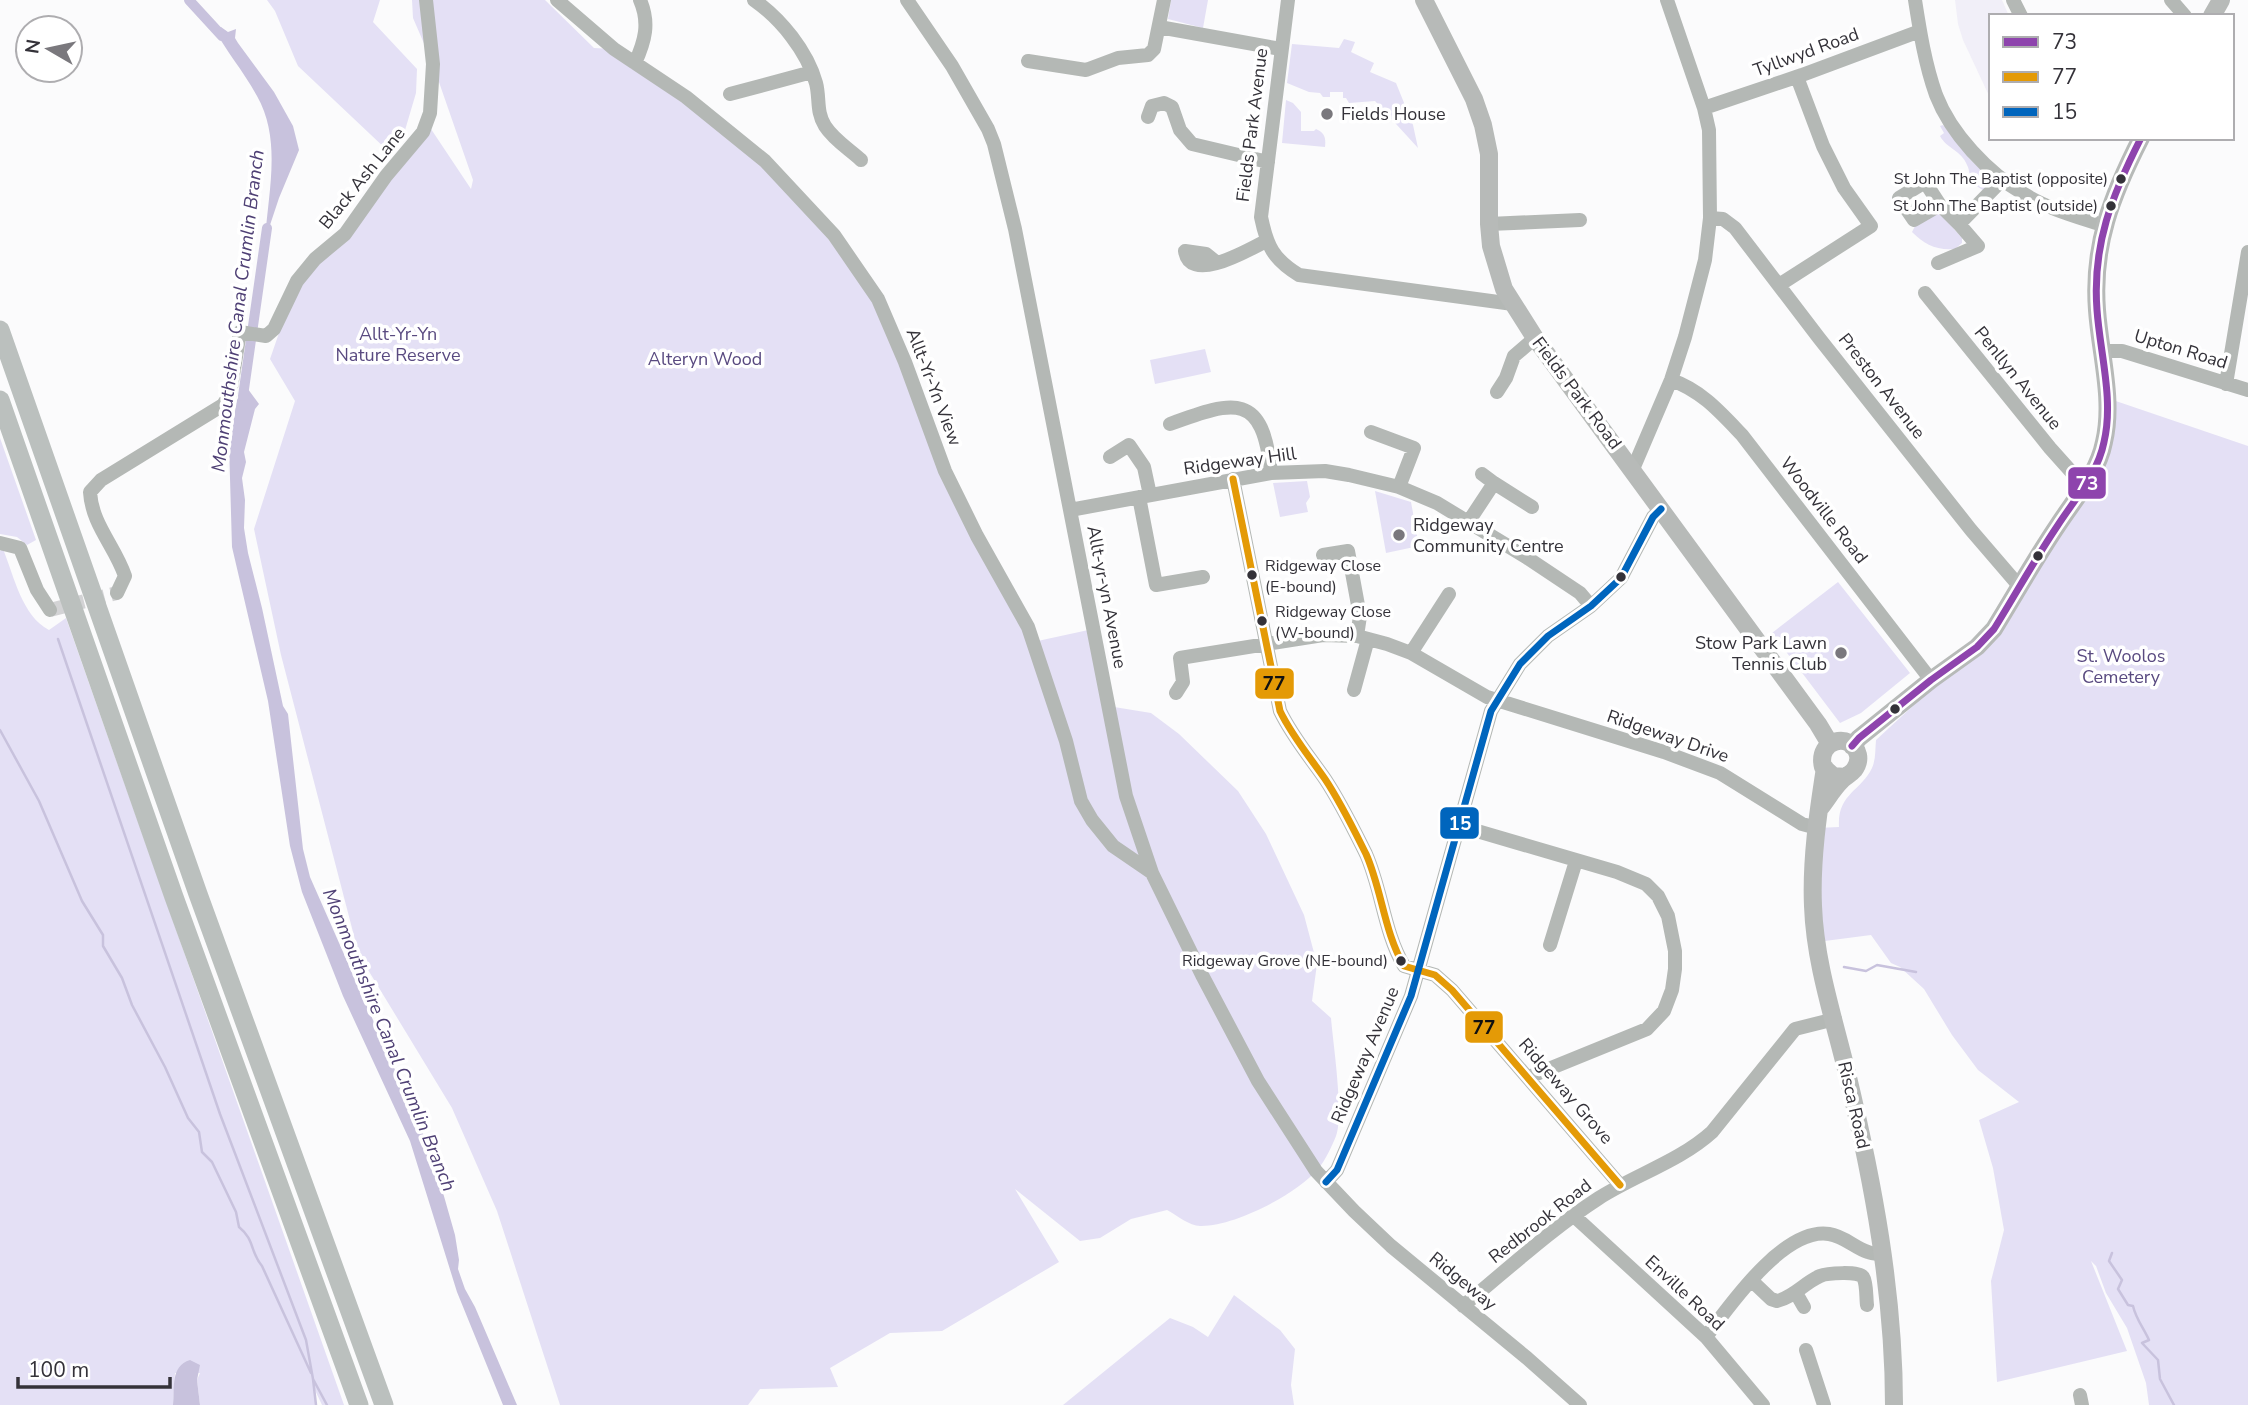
<svg xmlns="http://www.w3.org/2000/svg" width="2248" height="1405" viewBox="0 0 2248 1405" font-family="'Nunito Sans',sans-serif">
<style>
.built{fill:#f1eff8}
.green{fill:#e4e0f5}
.water{fill:#c8c2dd}
.lines{fill:none;stroke-linecap:round;stroke-linejoin:round}
.stream{stroke:#c8c2dd;stroke-width:2.5}
.canal{stroke:#c8c2dd;stroke-width:10}
.minor-tunnel{stroke:#d3d3d5;stroke-width:14;stroke-dasharray:14 7;stroke-linecap:butt}
.minor{stroke:#b4b8b5;stroke-width:14}
.major{stroke:#b7bab8;stroke-width:18}
.highway{stroke:#bbc0be;stroke-width:19}
.bus-1-casing{stroke:#fff;stroke-width:12}
.bus-2-casing{stroke:#fff;stroke-width:12}
.bus-3-casing{stroke:#fff;stroke-width:12}
.bus-1{stroke:#8e44ad;stroke-width:7}
.bus-2{stroke:#e49a06;stroke-width:7}
.bus-3{stroke:#0065bd;stroke-width:7}
.poi-dot{fill:#7a787d;stroke:#fff;stroke-width:2.5}
.bus-dot{fill:#343239;stroke:#fff;stroke-width:2.5}
.labels{text-anchor:middle;dominant-baseline:central;stroke-width:7;stroke-linejoin:round;paint-order:stroke}
.bus-label{font-size:16px;fill:#343239;stroke:#fff;text-anchor:end}
.street-label{font-size:18px;fill:#343239;stroke:#fff}
.poi-label{font-size:18px;fill:#343239;stroke:#fff;text-anchor:start}
.park-label{font-size:18px;fill:#594a80;stroke:#fff}
.water-label{font-size:19px;font-style:italic;fill:#4f4075;stroke:#fff}
.line-badge{stroke:#fff;stroke-width:2.5}
.badge-label{font-size:19px;text-anchor:middle;font-weight:bold;fill:#fff}
.pale-badge-label{font-size:19px;text-anchor:middle;font-weight:bold;fill:#111}
</style>
<rect width="100%" height="100%" fill="#fbfbfc"/>
<path class="built" d="M 1955,0 L 2002,0 L 2009,16 L 1991,16 L 1991,100 L 1963,40 L 1958,24 Z"/>
<path class="green" d="M 267,0 L 380,0 L 373,22 L 417,69 L 416,93 L 403,137 L 388,151 L 298,66 L 275,11 Z
M 412,0 L 545,0 L 594,48 L 614,49 L 765,161 L 878,299 L 921,409 L 1033,642 L 1093,629 L 1108,706 L 1151,713 L 1179,734 L 1238,791 L 1266,834 L 1304,915 L 1317,964 L 1312,1001 L 1331,1018 C 1333,1043 1344,1115 1336,1136 C 1332,1146 1325,1161 1318,1169 C 1297,1194 1234,1227 1200,1226 C 1190,1226 1176,1215 1167,1210 L 1131,1219 L 1100,1238 L 1080,1241 L 1015,1189 L 1059,1262 L 942,1331 L 890,1333 L 830,1368 L 838,1387 L 760,1389 L 748,1405 L 560,1405 L 497,1211 L 452,1108 L 359,955 L 281,655 L 254,529 L 295,401 L 270,359 L 297,281 L 431,129 L 471,189 L 473,180 L 432,62 L 413,18 Z
M 1171,0 L 1208,0 L 1203,28 L 1168,19 Z
M 1344,39 L 1355,42 L 1351,52 L 1374,63 L 1370,72 L 1396,83 L 1413,125 L 1418,148 L 1375,101 L 1349,103 L 1346,98 L 1343,98 L 1343,92 L 1330,92 L 1330,97 L 1323,97 L 1320,93 L 1309,92 L 1287,83 L 1292,44 L 1339,48 Z
M 1286,100 L 1293,103 L 1301,112 L 1301,131 L 1314,131 L 1316,129 C 1325,133 1326,138 1325,147 L 1282,143 Z
M 1943,125 L 1970,159 L 1995,183 L 1984,191 L 1971,182 C 1969,177 1970,170 1967,165 C 1962,151 1946,148 1940,136 L 1944,133 L 1940,126 Z
M 1939,212 L 1962,238 L 1962,243 L 1955,249 C 1937,251 1924,244 1912,232 L 1915,226 Z
M 1205,349 L 1211,372 L 1155,384 L 1150,360 Z
M 2107,398 L 2248,446 L 2248,1405 L 2149,1405 L 2146,1383 L 2127,1328 L 2106,1293 L 2096,1266 L 2091,1261 L 2127,1351 L 1997,1382 L 1991,1281 L 2004,1230 L 1993,1168 L 1979,1120 L 2019,1102 L 1978,1070 L 1952,1035 L 1924,989 L 1900,967 L 1891,963 L 1871,935 L 1817,942 L 1817,828 L 1839,827 C 1837,794 1861,791 1872,768 C 1876,759 1875,750 1876,740 L 1981,643 L 2098,464 Z
M 0,438 L 36,540 L 27,545 L 17,537 L 0,534 Z
M 1307,481 L 1310,497 L 1306,503 L 1308,512 L 1280,517 L 1273,483 Z
M 1375,491 L 1411,502 L 1419,546 L 1386,553 Z
M 3,549 C 14,576 22,616 49,630 L 66,618 L 344,1405 L 322,1405 L 314,1388 L 316,1405 L 200,1405 L 197,1380 L 200,1373 L 175,1373 L 173,1405 L 0,1405 L 0,551 Z
M 1838,582 L 1910,673 L 1861,713 L 1840,723 L 1772,633 Z
M 1234,1295 L 1280,1330 L 1295,1349 L 1291,1385 L 1294,1405 L 1063,1405 L 1170,1318 L 1193,1327 L 1208,1337 Z"/>
<path class="water" d="M 213,27 L 221,27 L 228,32 L 236,29 L 235,38 L 238,43 L 274,92 L 293,126 L 299,150 L 279,198 L 265,240 C 268,193 282,140 257,96 C 244,72 226,51 213,27 Z
M 245,385 L 259,404 L 255,409 L 244,452 L 246,462 L 242,478 L 245,500 L 244,528 L 248,553 L 262,608 L 283,706 L 288,714 L 303,849 L 310,877 L 432,1154 L 455,1235 L 459,1260 L 458,1269 L 465,1289 L 475,1307 L 517,1405 L 503,1405 L 457,1292 L 410,1141 L 343,996 L 302,892 L 290,846 L 268,701 L 232,547 L 229,444 L 237,400 Z
M 190,1360 L 200,1365 L 197,1380 L 200,1405 L 173,1405 C 175,1388 170,1366 190,1360 Z"/>
<g class="lines">
<path class="stream" d="M 58,639 L 220,1114 L 306,1340 L 313,1379 L 327,1405
M 0,730 L 39,801 L 82,901 L 103,935 L 103,946 L 122,978 L 132,1005 L 165,1067 L 188,1118 L 199,1132 L 202,1152 L 212,1162 L 236,1212 L 239,1227 C 255,1240 250,1252 262,1266 L 311,1373
M 1844,967 L 1866,971 L 1877,965 L 1916,972
M 2112,1253 L 2109,1261 L 2122,1280 L 2118,1289 L 2128,1305 L 2133,1306 C 2136,1319 2143,1327 2149,1340 L 2142,1343 L 2158,1360 L 2160,1379 L 2174,1405
M 313,1379 L 316,1405"/>
<path class="canal" d="M 189,0 L 222,36
M 243,396 L 267,228"/>
<path class="minor-tunnel" d="M 50,610 L 117,593"/>
<path class="minor" d="M 557,0 L 614,49 L 686,97 L 765,161 L 834,235 L 878,299 L 905,362 L 945,471 L 977,536 L 1028,627 L 1066,741 L 1081,801 L 1092,820 L 1113,846 L 1151,872
M 754,0 C 781,19 807,51 816,83 C 820,98 816,112 825,126 C 834,140 849,149 861,160
M 907,0 L 952,66 L 988,129 L 994,144 L 1015,229 L 1126,796 L 1152,873 L 1202,975 L 1258,1081 L 1316,1171 L 1354,1211 L 1391,1246 L 1527,1358 L 1580,1405
M 1288,0 L 1261,217 C 1267,246 1273,259 1299,275 L 1513,304
M 1915,0 C 1920,32 1925,64 1936,95 C 1951,134 1988,173 2024,194 C 2048,209 2078,217 2105,226
M 2013,0 L 2021,16
M 2171,0 L 2185,16
M 1159,27 L 1281,49
M 1028,61 L 1086,70 L 1118,58 L 1148,55 L 1154,49 L 1164,0
M 635,63 C 645,41 650,23 640,0
M 730,94 L 812,72
M 1704,108 L 1802,75 L 1920,31
M 1148,117 L 1152,106 L 1164,103 L 1172,107 L 1180,130 L 1192,144 L 1268,162
M 1940,205 L 1914,220 L 1899,198 L 1925,182 L 1940,205 L 1959,224 L 2003,179
M 1710,218 L 1723,219 L 1735,228 L 1819,338 L 1971,530 L 2020,587
M 1489,224 L 1580,220
M 1216,262 L 1206,254 L 1185,251 C 1190,285 1250,249 1266,241
M 1938,263 L 1978,246 L 1959,224
M 1779,285 L 1871,226 L 1844,188 L 1823,146 L 1797,77
M 1925,293 L 2050,448 L 2084,486
M 2101,351 L 2122,351 L 2248,390
M 1671,380 C 1701,390 1721,413 1742,435 L 1931,680
M 2226,384 L 2248,252
M 1497,392 L 1506,378 L 1514,356 L 1535,338
M 1170,424 C 1235,400 1263,392 1271,473
M 1371,432 L 1414,448 L 1399,487
M 1110,457 L 1129,445 L 1144,467 L 1150,495
M 1633,469 L 1671,380 L 1685,337 L 1705,260 L 1710,218 L 1709,130 L 1704,108 L 1667,0
M 1233,479 L 1280,711 C 1292,736 1309,756 1325,779 C 1341,803 1353,828 1366,854 C 1382,890 1384,932 1404,966 L 1435,975 L 1452,990 L 1620,1185
M 1494,483 L 1532,507
M 1139,497 L 1156,585 L 1203,577
M 1070,510 L 1271,473 L 1325,471 L 1349,475 L 1399,487 L 1437,503 L 1526,557 L 1580,593 L 1591,606
M 1469,521 L 1494,483 L 1482,474
M 0,543 L 20,548 L 37,590 L 50,610
M 1323,555 L 1348,551 L 1360,616 L 1357,636
M 117,593 L 125,576 C 115,546 92,525 90,492 L 101,480 L 223,405 L 230,394 L 240,332 L 266,336 L 274,329 L 297,281 L 315,259 L 345,234 L 386,176 L 423,132 L 430,113 L 433,64 L 426,0
M 1411,653 L 1449,594
M 1354,690 L 1368,639
M 1176,693 L 1183,682 L 1180,658 L 1323,635 L 1357,636 L 1387,644 L 1411,653 L 1487,697 L 1664,752 L 1720,773 L 1802,824 L 1817,828
M 1460,826 L 1617,872 L 1646,884 L 1658,896 L 1668,916 L 1675,951 L 1675,969 L 1672,990 L 1664,1011 L 1647,1029 L 1529,1077
M 1550,945 L 1576,861
M 1326,1182 L 1337,1170 L 1411,996 L 1491,711 L 1520,664 L 1548,636 L 1591,606 L 1621,578 L 1653,517 L 1661,509
M 1573,1215 L 1706,1337 L 1763,1405
M 1752,1281 L 1771,1299 L 1777,1301 C 1794,1297 1804,1283 1820,1276 C 1827,1273 1859,1271 1863,1277 C 1867,1283 1866,1298 1867,1305
M 1796,1293 L 1804,1307
M 1463,1306 C 1508,1269 1551,1229 1599,1198 C 1635,1175 1680,1161 1712,1132 L 1795,1029 L 1835,1019
M 1706,1337 C 1730,1305 1784,1227 1829,1234 C 1844,1236 1855,1248 1868,1252 C 1873,1254 1879,1254 1884,1255
M 1806,1350 L 1824,1405
M 2080,1395 L 2082,1405"/>
<path class="major" d="M 1424,0 L 1474,99 L 1483,125 L 1489,154 L 1489,224 L 1491,246 L 1504,289 L 1535,338 L 1818,724 L 1830,744
M 2212,16 L 2221,0
M 1852,746 L 1859,738 L 1931,680 L 1977,647 L 1994,629 C 2015,595 2035,559 2058,525 C 2075,499 2098,473 2104,442 C 2114,400 2100,353 2097,310 C 2092,245 2112,195 2141,138
M 1825,768 C 1818,813 1811,861 1813,906 C 1815,963 1834,1019 1847,1073 C 1873,1182 1894,1293 1894,1405
M 1821,807 C 1828,798 1833,789 1841,781 C 1845,776 1850,775 1854,770 C 1857,766 1859,760 1858,755 C 1852,731 1816,739 1823,767 L 1833,776 L 1845,777"/>
<path class="highway" d="M 0,330 L 198,894 L 384,1405
M 0,400 L 174,897 L 359,1405"/>
<g class="bus-1-casing">
<path id="bus-1" d="M 1852,746 L 1859,738 L 1931,680 L 1977,647 L 1994,629 C 2015,595 2035,559 2058,525 C 2075,499 2098,473 2104,442 C 2114,400 2100,353 2097,310 C 2092,245 2112,195 2141,138"/>
</g>
<g class="bus-2-casing">
<path id="bus-2" d="M 1233,479 L 1280,711 C 1292,736 1309,756 1325,779 C 1341,803 1353,828 1366,854 C 1382,890 1384,932 1404,966 L 1435,975 L 1452,990 L 1620,1185"/>
</g>
<g class="bus-3-casing">
<path id="bus-3" d="M 1326,1182 L 1337,1170 L 1411,996 L 1491,711 L 1520,664 L 1548,636 L 1591,606 L 1621,578 L 1653,517 L 1661,509"/>
</g>
<use href="#bus-1" class="bus-1"/>
<use href="#bus-2" class="bus-2"/>
<use href="#bus-3" class="bus-3"/>
</g>
<g class="poi-dot">
<circle cx="1327" cy="114" r="7"/>
<circle cx="1399" cy="535" r="7"/>
<circle cx="1841" cy="653" r="7"/>
</g>
<g class="bus-dot">
<circle cx="2121" cy="179" r="6"/>
<circle cx="2111" cy="206" r="6"/>
<circle cx="2038" cy="556" r="6"/>
<circle cx="1252" cy="575" r="6"/>
<circle cx="1621" cy="577" r="6"/>
<circle cx="1262" cy="621" r="6"/>
<circle cx="1895" cy="709" r="6"/>
<circle cx="1401" cy="961" r="6"/>
</g>
<g class="labels">
<g class="bus-label">
<text x="2108" y="179">St John The Baptist (opposite)</text>
<text x="2098" y="206">St John The Baptist (outside)</text>
<text x="1265" y="566" text-anchor="start">Ridgeway Close<tspan x="1265" dy="21">(E-bound)</tspan></text>
<text x="1275" y="612" text-anchor="start">Ridgeway Close<tspan x="1275" dy="21">(W-bound)</tspan></text>
<text x="1388" y="961">Ridgeway Grove (NE-bound)</text>
</g>
<g class="street-label">
<text transform="translate(1806 52) rotate(-20)">Tyllwyd Road</text>
<text transform="translate(1252 125) rotate(-83)">Fields Park Avenue</text>
<text transform="translate(362 178) rotate(-51)">Black Ash Lane</text>
<text transform="translate(2181 349) rotate(17)">Upton Road</text>
<text transform="translate(2018 378) rotate(51)">Penllyn Avenue</text>
<text transform="translate(1882 386) rotate(52)">Preston Avenue</text>
<text transform="translate(934 387) rotate(69)">Allt-Yr-Yn View</text>
<text transform="translate(1577 393) rotate(53)">Fields Park Road</text>
<text transform="translate(1240 461) rotate(-8)">Ridgeway Hill</text>
<text transform="translate(1824 510) rotate(52)">Woodville Road</text>
<text transform="translate(1107 597) rotate(79)">Allt-yr-yn Avenue</text>
<text transform="translate(1668 736) rotate(19)">Ridgeway Drive</text>
<text transform="translate(1365 1055) rotate(-67)">Ridgeway Avenue</text>
<text transform="translate(1566 1091) rotate(49)">Ridgeway Grove</text>
<text transform="translate(1854 1105) rotate(77)">Risca Road</text>
<text transform="translate(1540 1221) rotate(-38)">Redbrook Road</text>
<text transform="translate(1463 1281) rotate(39)">Ridgeway</text>
<text transform="translate(1685 1293) rotate(43)">Enville Road</text>
</g>
<g class="poi-label">
<text x="1341" y="114">Fields House</text>
<text x="1413" y="525">Ridgeway<tspan x="1413" dy="21">Community Centre</tspan></text>
<text x="1827" y="643" text-anchor="end">Stow Park Lawn<tspan x="1827" dy="21">Tennis Club</tspan></text>
</g>
<g class="park-label">
<text x="398" y="334">Allt-Yr-Yn<tspan x="398" dy="21">Nature Reserve</tspan></text>
<text x="705" y="359">Alteryn Wood</text>
<text x="2121" y="656">St. Woolos<tspan x="2121" dy="21">Cemetery</tspan></text>
</g>
<g class="water-label">
<text transform="translate(238 311) rotate(-83)">Monmouthshire Canal Crumlin Branch</text>
<text transform="translate(389 1040) rotate(68)">Monmouthshire Canal Crumlin Branch</text>
</g>
</g>
<g class="line-badge">
<rect x="2067" y="466" width="40" height="34" rx="7" fill="#8e44ad"/>
<rect x="1254" y="667" width="41" height="33" rx="7" fill="#e49a06"/>
<rect x="1439" y="806" width="41" height="34" rx="7" fill="#0065bd"/>
<rect x="1464" y="1010" width="40" height="34" rx="7" fill="#e49a06"/>
</g>
<g class="badge-label">
<text x="2087" y="490">73</text>
<text x="1460" y="830">15</text>
</g>
<g class="pale-badge-label">
<text x="1274" y="690">77</text>
<text x="1484" y="1034">77</text>
</g>
<rect x="1989" y="14" width="245" height="126" fill="#ffffff" stroke="#aeadb0" stroke-width="2"/>
<rect x="2003" y="37" width="35" height="10" fill="#8e44ad" stroke="#aeadb0" stroke-width="2"/>
<text x="2052" y="49" font-size="21" fill="#343239">73</text>
<rect x="2003" y="72" width="35" height="10" fill="#e49a06" stroke="#aeadb0" stroke-width="2"/>
<text x="2052" y="84" font-size="21" fill="#343239">77</text>
<rect x="2003" y="107" width="35" height="10" fill="#0065bd" stroke="#aeadb0" stroke-width="2"/>
<text x="2052" y="119" font-size="21" fill="#343239">15</text>
<g transform="translate(49 49) rotate(279)"><circle r="33" fill="#ffffff" stroke="#aeadb0" stroke-width="2"/>
<path d="M0-5L12 26L0 18L-12 26Z" fill="#7a787d"/>
<text y="-10" font-size="19" font-weight="bold" text-anchor="middle" fill="#343239">N</text>
</g>
<path d="M18 1377v10h152v-10" fill="none" stroke="#343239" stroke-width="3.5"/>
<text x="28" y="1377" font-size="21" fill="#343239" stroke="#ffffff" stroke-width="5" paint-order="stroke">100 m</text>
</svg>
